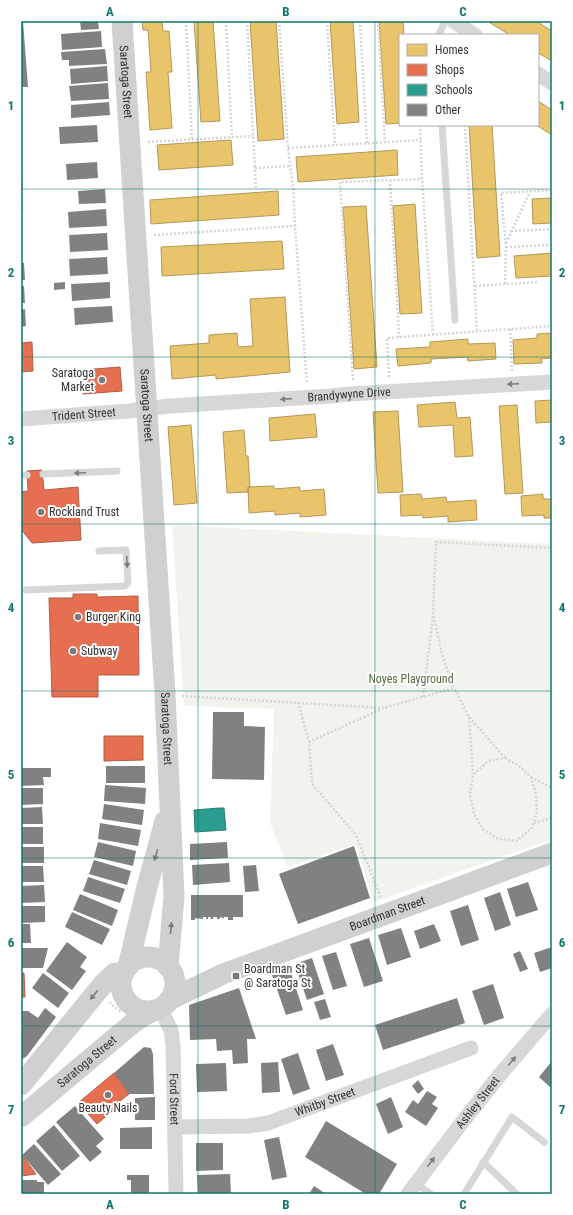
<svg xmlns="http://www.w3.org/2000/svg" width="573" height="1215" viewBox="0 0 573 1215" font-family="'Roboto Condensed',sans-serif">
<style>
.green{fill:#f1f4ed}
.homes{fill:#e9c46a;stroke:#b2985a}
.shops{fill:#e76f51;stroke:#b15d48}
.schools{fill:#2a9d8f;stroke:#2d7d73}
.building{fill:#818181}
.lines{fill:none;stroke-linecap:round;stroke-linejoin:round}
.path{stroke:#d5d5d5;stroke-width:2.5;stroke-dasharray:2 2;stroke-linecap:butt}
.service{stroke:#d7d7d7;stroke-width:7}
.minor{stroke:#d7d7d7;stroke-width:15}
.secondary{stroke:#d0d0d0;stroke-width:21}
.oneway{fill:#7d7d7d}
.oneway2{fill:#7a7a7a}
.grid{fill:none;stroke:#0f766e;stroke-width:1;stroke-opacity:0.55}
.poi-dot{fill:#7a7a7a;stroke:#fff;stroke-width:1.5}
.labels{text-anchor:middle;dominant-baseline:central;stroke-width:4;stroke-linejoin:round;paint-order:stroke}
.street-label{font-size:12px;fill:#333;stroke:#fff}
.poi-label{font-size:12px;fill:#333;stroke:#fff;text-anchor:start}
.park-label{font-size:12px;fill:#556c42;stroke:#fff}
.neatline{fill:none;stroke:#0f766e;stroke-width:1.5}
.grid-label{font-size:13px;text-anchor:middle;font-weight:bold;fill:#0f766e}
</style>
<rect width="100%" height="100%" fill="#fff"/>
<path class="green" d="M 172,525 L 552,544 L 552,839 L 374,902 L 356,844 L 288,867 L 270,823 L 274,709 L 184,706 Z"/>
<path class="homes" d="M 142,21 L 162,21 L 163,31 L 169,31 L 172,72 L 168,72 L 172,128 L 150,130 L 146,72 L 151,72 L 148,30 L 143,30 Z
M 194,21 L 213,21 L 220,121 L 201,122 Z
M 250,21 L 276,21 L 284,139 L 258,141 Z
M 330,21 L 353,21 L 359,122 L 337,124 Z
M 379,21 L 403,21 L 404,35 L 400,35 L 400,123 L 386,124 Z
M 487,21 L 536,21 L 552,31 L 552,61 L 538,53 L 538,35 L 510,35 Z
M 538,101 L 552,110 L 552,135 L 536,125 L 538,125 Z
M 469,125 L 492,125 L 500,256 L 477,258 Z
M 231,140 L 233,165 L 159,170 L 157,145 Z
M 397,150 L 398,175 L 298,182 L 296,157 Z
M 278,191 L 279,215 L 151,224 L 150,200 Z
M 552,198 L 552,223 L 533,224 L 532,199 Z
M 415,204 L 422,313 L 400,314 L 393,206 Z
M 366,206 L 377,367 L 354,369 L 343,207 Z
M 282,241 L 284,269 L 162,276 L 161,247 Z
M 552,253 L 552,276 L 516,278 L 514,256 Z
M 285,297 L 290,372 L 216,379 L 216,375 L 172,379 L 170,346 L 209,343 L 209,335 L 237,333 L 238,347 L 253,346 L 250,299 Z
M 552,333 L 552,358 L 541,359 L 542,363 L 514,364 L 513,340 L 537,338 L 537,334 Z
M 468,339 L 468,344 L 495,343 L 496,359 L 468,361 L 467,357 L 431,359 L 431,363 L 398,366 L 396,349 L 430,347 L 430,342 Z
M 552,400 L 552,422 L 536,423 L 535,401 Z
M 455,402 L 457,418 L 470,417 L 473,456 L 455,457 L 453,425 L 419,427 L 417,405 Z
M 517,405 L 523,493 L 505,494 L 499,406 Z
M 398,411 L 403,492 L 378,493 L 373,412 Z
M 315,414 L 317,437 L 270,441 L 269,418 Z
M 191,425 L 197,503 L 174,505 L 168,427 Z
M 244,430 L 246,456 L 248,456 L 250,487 L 248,487 L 248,492 L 227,493 L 223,432 Z
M 274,486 L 274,489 L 300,487 L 300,491 L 324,489 L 326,515 L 300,517 L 300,513 L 275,515 L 275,511 L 249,513 L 248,487 Z
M 421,494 L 422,499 L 446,497 L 447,502 L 476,500 L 477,520 L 448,522 L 448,516 L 423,518 L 423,515 L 401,516 L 400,495 Z
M 543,494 L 543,499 L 552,499 L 552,518 L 544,518 L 544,515 L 522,516 L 521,496 Z"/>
<path class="shops" d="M 32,342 L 33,371 L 21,372 L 21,343 Z
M 120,367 L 122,391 L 83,394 L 82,370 Z
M 42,470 L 44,490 L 78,487 L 81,540 L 32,543 L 21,529 L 21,492 L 28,491 L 27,471 Z
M 73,594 L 97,594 L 97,597 L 138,596 L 139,675 L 98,675 L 98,697 L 52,697 L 49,598 L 73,598 Z
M 104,736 L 143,736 L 143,760 L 104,761 Z
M 21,973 L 24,973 L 25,997 L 21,997 Z
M 114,1073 L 129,1094 L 115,1105 L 117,1107 L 97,1124 L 78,1103 Z
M 22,1155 L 36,1174 L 21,1176 Z"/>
<path class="schools" d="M 219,808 L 224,808 L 226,830 L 195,832 L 194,810 Z"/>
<path class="building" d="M 21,21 L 23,21 L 28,87 L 21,87 Z
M 80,21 L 98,21 L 99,29 L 81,30 Z
M 101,31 L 102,47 L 62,50 L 61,34 Z
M 105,49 L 107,64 L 69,66 L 69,60 L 62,60 L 61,52 Z
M 107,66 L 108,81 L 71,84 L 70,69 Z
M 108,83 L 109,99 L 71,101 L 69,86 Z
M 109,102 L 110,115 L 71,118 L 71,105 Z
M 97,125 L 98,142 L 60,144 L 59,127 Z
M 97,162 L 98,178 L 67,180 L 66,164 Z
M 21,170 L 22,170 L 23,187 L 21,188 Z
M 105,189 L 106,203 L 79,204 L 78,191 Z
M 21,195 L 22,195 L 23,211 L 21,211 Z
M 106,209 L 107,226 L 69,228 L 68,212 Z
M 107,233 L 108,250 L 70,252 L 69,235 Z
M 107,257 L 108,274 L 70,276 L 69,259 Z
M 21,263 L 24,263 L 25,280 L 21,280 Z
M 65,282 L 65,289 L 54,290 L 54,283 Z
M 110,282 L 110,298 L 72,301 L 71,284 Z
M 21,286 L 24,286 L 25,303 L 21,303 Z
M 112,306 L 113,322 L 75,325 L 74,308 Z
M 25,309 L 26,326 L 21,327 L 21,310 Z
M 213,712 L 244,712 L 244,726 L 265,727 L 264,780 L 212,779 Z
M 106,766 L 145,766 L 145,783 L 106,783 Z
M 21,768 L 51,768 L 51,777 L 43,777 L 44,785 L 21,786 Z
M 105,785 L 146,788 L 145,804 L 104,801 Z
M 21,788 L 43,788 L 43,804 L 21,805 Z
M 104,804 L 144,810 L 142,825 L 102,819 Z
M 42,807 L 43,824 L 21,824 L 21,808 Z
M 100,823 L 141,830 L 138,846 L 98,839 Z
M 21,827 L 43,827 L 43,844 L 21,844 Z
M 98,842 L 136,851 L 133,866 L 94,857 Z
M 227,842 L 228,858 L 190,860 L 190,844 Z
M 354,846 L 370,898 L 298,924 L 279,874 Z
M 21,847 L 44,847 L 44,863 L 21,863 Z
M 94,860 L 131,871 L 127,885 L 89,874 Z
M 229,863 L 230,882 L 193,885 L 192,865 Z
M 256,865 L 259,891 L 245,892 L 243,866 Z
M 21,866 L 43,866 L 44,882 L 21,882 Z
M 88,877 L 125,889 L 120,903 L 83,891 Z
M 528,882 L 538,910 L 516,917 L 507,889 Z
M 44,885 L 45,902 L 21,903 L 21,886 Z
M 500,892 L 511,925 L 495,931 L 484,898 Z
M 80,894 L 118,910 L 112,926 L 73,910 Z
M 191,895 L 243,895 L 243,917 L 233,917 L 233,920 L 228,920 L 228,917 L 224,917 L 224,918 L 222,918 L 222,917 L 220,917 L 220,919 L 217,919 L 217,917 L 213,917 L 213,919 L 210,919 L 211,917 L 208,917 L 208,919 L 206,919 L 206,917 L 203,917 L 203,919 L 195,918 L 195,920 L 191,920 Z
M 468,905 L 479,940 L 461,946 L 450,911 Z
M 21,906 L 45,906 L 45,922 L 21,923 Z
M 72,912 L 110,929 L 102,945 L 65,927 Z
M 21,924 L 30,924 L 31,943 L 21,943 Z
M 434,924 L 441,941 L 420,949 L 414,931 Z
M 401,928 L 411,957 L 387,965 L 378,935 Z
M 369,938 L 383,981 L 364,987 L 350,944 Z
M 67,942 L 87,957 L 80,967 L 86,971 L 72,990 L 46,971 Z
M 552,947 L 552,968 L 540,972 L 534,953 Z
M 21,948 L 48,948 L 43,968 L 21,968 Z
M 520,951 L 528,969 L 520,972 L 513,954 Z
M 336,952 L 347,986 L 333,990 L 322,956 Z
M 312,958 L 324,994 L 307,1000 L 295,964 Z
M 290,970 L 303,1010 L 286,1015 L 272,975 Z
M 43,973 L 69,993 L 58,1008 L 32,988 Z
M 493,984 L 504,1018 L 484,1025 L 472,991 Z
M 239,988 L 256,1039 L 247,1039 L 248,1063 L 233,1064 L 232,1050 L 217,1051 L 216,1039 L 190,1040 L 189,1005 Z
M 457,998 L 465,1023 L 383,1050 L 375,1025 Z
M 325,999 L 331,1017 L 320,1020 L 314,1002 Z
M 45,1008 L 56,1017 L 27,1056 L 21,1060 L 21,1011 L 28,1011 L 38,1018 Z
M 333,1044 L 344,1075 L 326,1081 L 316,1050 Z
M 144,1047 L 151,1048 L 153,1054 L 154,1094 L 129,1094 L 114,1073 Z
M 298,1053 L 310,1089 L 293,1095 L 281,1059 Z
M 552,1061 L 552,1089 L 539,1077 Z
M 278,1062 L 280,1092 L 262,1093 L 261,1063 Z
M 226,1063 L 227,1091 L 197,1092 L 196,1064 Z
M 418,1080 L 424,1089 L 418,1094 L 412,1086 Z
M 427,1091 L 437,1097 L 432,1104 L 438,1108 L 426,1126 L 405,1112 L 413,1100 L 418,1104 Z
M 155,1097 L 155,1120 L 135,1120 L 135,1098 Z
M 391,1097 L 403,1127 L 388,1134 L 376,1104 Z
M 75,1106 L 104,1139 L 96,1146 L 102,1152 L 90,1162 L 56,1122 Z
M 326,1121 L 397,1164 L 379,1194 L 366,1194 L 305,1157 Z
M 54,1125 L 80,1156 L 62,1171 L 36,1141 Z
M 152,1127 L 152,1149 L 120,1149 L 120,1128 Z
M 279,1137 L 287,1177 L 272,1180 L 264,1140 Z
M 196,1143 L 223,1143 L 223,1170 L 196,1171 Z
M 34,1144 L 61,1174 L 48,1185 L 22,1155 Z
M 230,1174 L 231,1194 L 198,1194 L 197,1175 Z
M 127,1175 L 149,1175 L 149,1194 L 131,1194 L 131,1180 L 127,1180 Z
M 21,1180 L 37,1180 L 37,1182 L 44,1182 L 44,1194 L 21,1194 Z
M 314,1186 L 326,1194 L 309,1194 Z"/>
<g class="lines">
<path class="path" d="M 186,21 L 192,140
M 226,21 L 232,138
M 247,21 L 255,168
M 279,21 L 288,148 L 293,186 L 295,226 L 307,383
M 327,21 L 335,145
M 360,21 L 367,143
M 378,21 L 385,142
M 420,125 L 422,179 L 433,335
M 465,125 L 477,331
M 148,142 L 253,136
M 288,148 L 421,140
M 390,180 L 399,337
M 256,188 L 255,168 L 290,166
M 511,231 L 552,229
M 154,235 L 295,226
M 506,243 L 530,192
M 506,247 L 552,245
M 505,284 L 506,247 L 501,193 L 552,190
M 475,286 L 538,282
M 510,329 L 512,371
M 389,377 L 387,338 L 552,326
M 353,380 L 340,182 L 422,179
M 182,696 L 384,708 L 454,688
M 423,697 L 433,616
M 298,702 L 309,742 L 312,784 L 356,835 L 381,898
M 469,717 L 473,774
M 309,742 L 384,708
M 505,758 L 469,717 L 454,688 L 442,654 L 433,613 L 436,542 L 552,548
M 505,758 L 518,765 L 531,777 L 536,795 L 537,812 L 532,828 L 516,841 L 498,839 L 483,829 L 474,814 L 470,795 L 473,775 L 488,761 Z
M 531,777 L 552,788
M 534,823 L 552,818
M 110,1002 L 111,1004 L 121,1012"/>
<path class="service" d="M 439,35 L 445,21
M 442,125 L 455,320
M 43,474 L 117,471
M 21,475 L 27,475
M 26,590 L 125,586 L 128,583 L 126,550 L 99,551
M 483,1162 L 517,1194
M 416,1183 L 431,1194
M 464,1194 L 512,1117 L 544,1142"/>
<g class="minor">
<path d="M 453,21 L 475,35"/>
<path d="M 538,74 L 552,83"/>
<path id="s1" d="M 21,419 L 129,411 L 169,406 L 330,396 L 350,394 L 552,382"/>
<path id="s2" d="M 160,1008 L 171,1030 L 173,1045 L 176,1194"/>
<path id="s3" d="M 175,1127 L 248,1126 L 268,1123 L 471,1048"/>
<path id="s4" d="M 408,1194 L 457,1129 L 498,1077 L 552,1014"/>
</g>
<g class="secondary">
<path id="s5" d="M 122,21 L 165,694 L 174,896 L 168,967"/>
<circle cx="148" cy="984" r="27"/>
<path d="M 128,967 L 147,887 L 165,821"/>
<path id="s6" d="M 169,1000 L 223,974 L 552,853"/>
<path d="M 21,1085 L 104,983 L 115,973 L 124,973"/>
<path id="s7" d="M 21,1117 L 133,1023 L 145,1015 L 155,1010"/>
</g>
</g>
<defs><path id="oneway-solid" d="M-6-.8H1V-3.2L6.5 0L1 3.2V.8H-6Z"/></defs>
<g class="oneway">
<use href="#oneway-solid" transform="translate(513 384) rotate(177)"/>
<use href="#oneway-solid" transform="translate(286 399) rotate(176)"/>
<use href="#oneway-solid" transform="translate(80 473) rotate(178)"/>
<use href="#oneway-solid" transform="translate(127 562) rotate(87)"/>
<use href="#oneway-solid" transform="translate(512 1061) rotate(-50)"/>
<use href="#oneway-solid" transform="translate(431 1162) rotate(-53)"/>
</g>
<g class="oneway2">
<use href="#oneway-solid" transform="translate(156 855) rotate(106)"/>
<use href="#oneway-solid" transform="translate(171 928) rotate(-85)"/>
<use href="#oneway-solid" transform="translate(94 995) rotate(129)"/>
</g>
<path class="grid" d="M 198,21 L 198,1194M 375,21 L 375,1194M 21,189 L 552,189M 21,357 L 552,357M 21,524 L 552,524M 21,691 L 552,691M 21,858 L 552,858M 21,1026 L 552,1026"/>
<g class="poi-dot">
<circle cx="102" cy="380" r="4"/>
<circle cx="41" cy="512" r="4"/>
<circle cx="78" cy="617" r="4"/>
<circle cx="73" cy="651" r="4"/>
<rect x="232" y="972" width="8" height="8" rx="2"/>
<circle cx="108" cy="1095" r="4"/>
</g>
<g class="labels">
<g class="street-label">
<text stroke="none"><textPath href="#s5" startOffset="61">Saratoga Street</textPath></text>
<text stroke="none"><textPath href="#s1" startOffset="329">Brandywyne Drive</textPath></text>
<text stroke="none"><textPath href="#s5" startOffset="385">Saratoga Street</textPath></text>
<text stroke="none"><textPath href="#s1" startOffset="63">Trident Street</textPath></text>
<text stroke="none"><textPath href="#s5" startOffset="709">Saratoga Street</textPath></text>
<text stroke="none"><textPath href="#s6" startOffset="235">Boardman Street</textPath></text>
<text stroke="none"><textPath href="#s7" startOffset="86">Saratoga Street</textPath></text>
<text stroke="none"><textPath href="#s2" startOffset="94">Ford Street</textPath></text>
<text stroke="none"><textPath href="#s3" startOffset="154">Whitby Street</textPath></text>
<text stroke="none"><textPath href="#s4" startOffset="115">Ashley Street</textPath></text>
</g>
<g class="poi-label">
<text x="94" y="373" text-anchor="end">Saratoga<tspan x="94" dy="14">Market</tspan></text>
<text x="49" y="512">Rockland Trust</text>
<text x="86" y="617">Burger King</text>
<text x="81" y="651">Subway</text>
<text x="244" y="969">Boardman St<tspan x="244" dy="14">@ Saratoga St</tspan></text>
<text x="108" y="1108" text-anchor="middle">Beauty Nails</text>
</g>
<g class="park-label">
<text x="411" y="679">Noyes Playground</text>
</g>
</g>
<rect width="573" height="1215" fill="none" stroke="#ffffff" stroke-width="44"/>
<rect x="399" y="34" width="140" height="92" fill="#ffffff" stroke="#adadad"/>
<rect x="407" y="44" width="20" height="12" fill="#e9c46a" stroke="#adadad"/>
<text x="435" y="54" font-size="12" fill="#333333">Homes</text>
<rect x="407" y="64" width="20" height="12" fill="#e76f51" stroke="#adadad"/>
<text x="435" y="74" font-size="12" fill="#333333">Shops</text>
<rect x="407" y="84" width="20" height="12" fill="#2a9d8f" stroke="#adadad"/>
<text x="435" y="94" font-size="12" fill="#333333">Schools</text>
<rect x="407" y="104" width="20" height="12" fill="#818181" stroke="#adadad"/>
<text x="435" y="114" font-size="12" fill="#333333">Other</text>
<rect x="22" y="22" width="529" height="1171" class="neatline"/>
<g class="grid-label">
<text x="110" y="16">A</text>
<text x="286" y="16">B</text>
<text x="463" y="16">C</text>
<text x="11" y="110">1</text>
<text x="562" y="110">1</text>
<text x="11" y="277">2</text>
<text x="562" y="277">2</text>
<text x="11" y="445">3</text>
<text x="562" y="445">3</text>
<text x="11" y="612">4</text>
<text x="562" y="612">4</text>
<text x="11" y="779">5</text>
<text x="562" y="779">5</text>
<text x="11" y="947">6</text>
<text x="562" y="947">6</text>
<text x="11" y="1114">7</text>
<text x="562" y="1114">7</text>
<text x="110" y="1209">A</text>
<text x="286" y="1209">B</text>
<text x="463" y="1209">C</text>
</g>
</svg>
